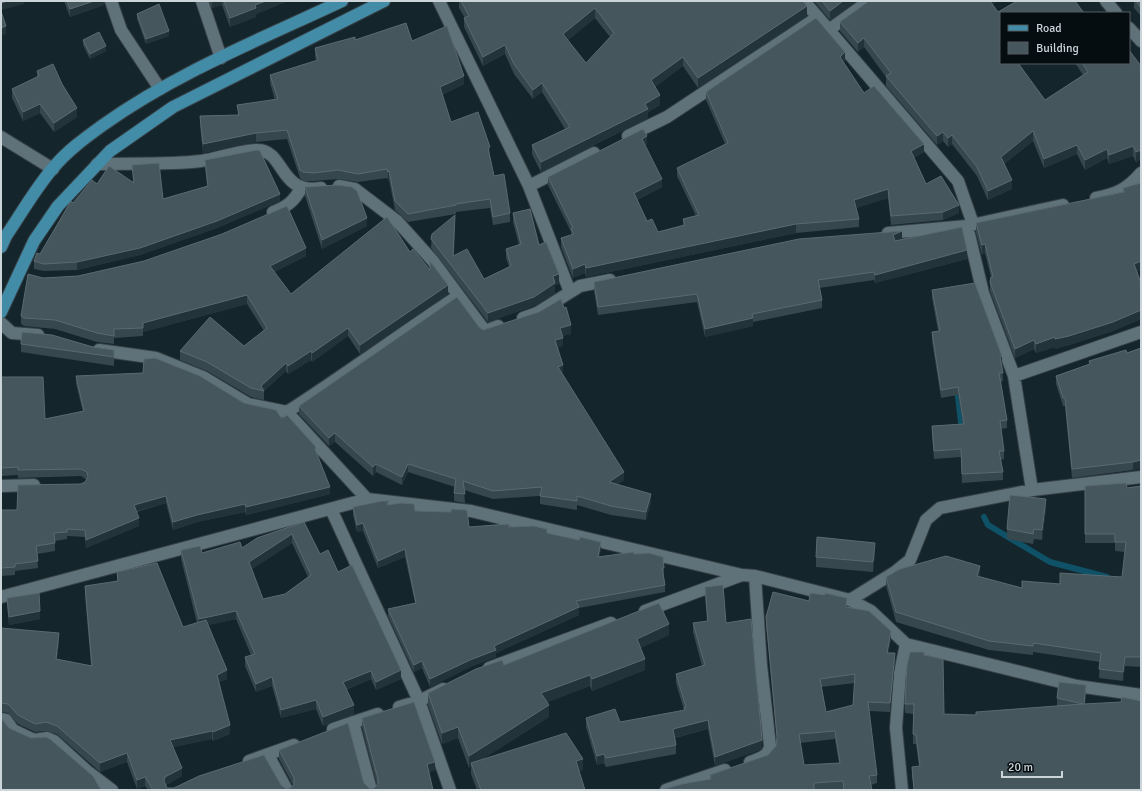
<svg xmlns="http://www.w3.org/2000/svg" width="1142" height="791" viewBox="0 0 1142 791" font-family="Signika,sans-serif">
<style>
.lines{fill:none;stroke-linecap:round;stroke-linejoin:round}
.stream{stroke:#0f5167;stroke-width:6}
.minor-casing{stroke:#364147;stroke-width:14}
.major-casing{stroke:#364147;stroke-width:14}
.minor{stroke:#5f727a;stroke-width:12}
.major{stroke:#428ca7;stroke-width:12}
.wall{fill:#36474e;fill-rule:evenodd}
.shaded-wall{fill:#22333a}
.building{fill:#46565d;stroke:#5b6a71;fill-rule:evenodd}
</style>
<rect width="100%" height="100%" fill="#14252b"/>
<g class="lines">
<path class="stream" d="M 957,388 L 962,431
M 984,517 L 988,525 L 1050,562 L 1107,577"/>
<g class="minor-casing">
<path id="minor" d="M 111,1 L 121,30 L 160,89
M 202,1 L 221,58
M 439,1 L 529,186 L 570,292
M 804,1 L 958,181 L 973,224
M 1106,1 L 1116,13
M 1129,28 L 1141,41
M 830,29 L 869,1
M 628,136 L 667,117 L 818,17
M 1,137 L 53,169
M 97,164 C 131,163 167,165 201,161 C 216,159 244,149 258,150 C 285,151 279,195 321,188
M 339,186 L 355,189 L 397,221 L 433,261 L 485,331 L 498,326
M 529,186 L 594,153
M 1096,198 C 1117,194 1127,189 1141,173
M 273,212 C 286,207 294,202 301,188
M 967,226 L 983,293 L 1014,376 L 1032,490 L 1141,477
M 888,233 L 967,226 L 1063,205
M 523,318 L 537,313 L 580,286 L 610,280
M 1,323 L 12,333 L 38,335
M 99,350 L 156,358 L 203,377 L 248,404 L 287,412 L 367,499
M 1014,376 L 1141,332
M 287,412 C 345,375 400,334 458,296
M 1,486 L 34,485
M 331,509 L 419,701 L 450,790
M 1,597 L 367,499 L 471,511 L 742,575 L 755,576 L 850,600 L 871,611 L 906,644 L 1077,686 L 1141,695
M 850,600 L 895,572 L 910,560 L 926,520 L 940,508 L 1032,490
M 645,611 L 742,575
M 489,668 L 611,623
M 399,707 L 419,701 L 443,689
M 1,719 L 6,720 L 13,730 L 34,740 L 47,738 L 54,741 L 87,771 L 112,790
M 353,722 L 371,790
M 333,729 L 378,714
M 268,755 L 287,790
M 249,761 L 294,745
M 750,762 C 760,758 768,757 770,746 L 761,665 L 755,576
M 666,790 L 725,770
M 902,790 L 896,728 L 900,673 L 906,644"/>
</g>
<g class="major-casing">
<path id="major" d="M 1,247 L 6,236 C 21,214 35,189 53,168 C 67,151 85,138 103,125 C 176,73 261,39 342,1
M 1,312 L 34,241 L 58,206 L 110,151 L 173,107 L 384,1"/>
</g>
<use href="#minor" class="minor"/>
<use href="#major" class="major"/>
</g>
<path class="wall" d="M 64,1 L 104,1 L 104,5 L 70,17 Z
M 209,1 L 288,1 L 256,14 L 256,17 L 230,27 L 222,5 L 212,8 Z
M 459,1 L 803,1 L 807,16 L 698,88 L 683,66 L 655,87 L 660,105 L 648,112 L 648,118 L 541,172 L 532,154 L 532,145 L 565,129 L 542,92 L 533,99 L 514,74 L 505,54 L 483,66 L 464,27 L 464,18 L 465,18 L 459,8 ZM 595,18 L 610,37 L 586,63 L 568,40 Z
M 814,1 L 856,1 L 830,20 Z
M 869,1 L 997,1 L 992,5 L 998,12 L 1017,1 L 1077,1 L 1076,2 L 1001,13 L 1018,64 L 1045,100 L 1083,75 L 1075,63 L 1129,63 L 1141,66 L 1141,159 L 1136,162 L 1133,156 L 1109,164 L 1107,158 L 1085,170 L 1077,154 L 1044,168 L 1033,141 L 1004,164 L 1012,189 L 988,200 L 977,176 L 952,144 L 948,147 L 943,141 L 937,145 L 886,86 L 886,77 L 864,47 L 858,52 L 840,31 L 840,22 Z
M 1134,1 L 1141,1 L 1141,16 L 1134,8 Z
M 137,14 L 169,36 L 146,44 L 137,19 Z
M 83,40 L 106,51 L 90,59 L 83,45 Z
M 355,40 L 412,41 L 464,84 L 442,95 L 451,122 L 490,156 L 494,176 L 510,213 L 510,222 L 493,225 L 490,208 L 456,212 L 456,214 L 408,222 L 395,210 L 389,180 L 388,180 L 387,178 L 358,182 L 338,179 L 314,181 L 303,181 L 300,178 L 287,139 L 256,142 L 203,153 L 200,125 L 200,116 L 238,115 L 237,105 L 275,100 L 270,83 L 270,75 L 316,61 L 315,56 L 315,48 Z
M 845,61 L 843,62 L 864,93 L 924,152 L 914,158 L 926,184 L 959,213 L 943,220 L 891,225 L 888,198 L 856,208 L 859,219 L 859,227 L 796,233 L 586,277 L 585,273 L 573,278 L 561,247 L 561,238 L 571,235 L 571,232 L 548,185 L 548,177 L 647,145 L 645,146 L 662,187 L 637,200 L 647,221 L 658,232 L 683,225 L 683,219 L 696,216 L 677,176 L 677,168 L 725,144 L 706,100 L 706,92 Z
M 37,71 L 77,117 L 54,132 L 40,113 L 23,121 L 12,98 L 12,89 L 37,77 Z
M 205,160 L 280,201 L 217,228 L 140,255 L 77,270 L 44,271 L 34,269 L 34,261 L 40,254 L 73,203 L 97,184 L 133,182 L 132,165 L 163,199 L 207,186 L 205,168 Z
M 305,187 L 367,226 L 322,249 L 305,196 Z
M 1123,188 L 1137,272 L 1141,283 L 1141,319 L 1113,331 L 1069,345 L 1055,349 L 1055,347 L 1036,353 L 1034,349 L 1015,358 L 990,291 L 990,282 L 991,277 L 985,253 L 982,255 L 976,233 L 976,223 L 1123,192 Z
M 513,213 L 539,245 L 559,284 L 555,285 L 555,293 L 534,306 L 488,322 L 431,248 L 432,234 L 455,225 L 454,256 L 484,279 L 509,267 L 506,258 L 506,249 L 519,245 L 513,222 Z
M 902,239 L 900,240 L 967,259 L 875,283 L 874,280 L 819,288 L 822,300 L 822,308 L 753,322 L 753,326 L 705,337 L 697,302 L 598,315 L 594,291 L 594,282 Z
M 410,252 L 448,294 L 360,354 L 348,336 L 312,362 L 311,360 L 288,374 L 286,371 L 264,391 L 264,400 L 251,397 L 207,371 L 180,360 L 180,351 L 244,346 L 264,331 L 247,304 L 143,332 L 143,336 L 114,338 L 114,344 L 97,342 L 55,329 L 24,326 L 21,324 L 21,316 L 43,278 L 78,276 L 306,256 L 274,272 L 291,294 Z
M 932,290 L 1002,365 L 1003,381 L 1001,382 L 1007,420 L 1007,428 L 1001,429 L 1004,451 L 1004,459 L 1001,460 L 1003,472 L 1003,480 L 962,483 L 961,457 L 934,459 L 932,435 L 932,426 L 963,424 L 958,395 L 941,398 L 932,341 L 932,332 L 938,331 L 932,298 Z
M 479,327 L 483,330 L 571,334 L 562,336 L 563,346 L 558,347 L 563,374 L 624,480 L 618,484 L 651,502 L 646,520 L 611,515 L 577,505 L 577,510 L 540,504 L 540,496 L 493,499 L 464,490 L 465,503 L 454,501 L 454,493 L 455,487 L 408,472 L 402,485 L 376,472 L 373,476 L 335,442 L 329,446 L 299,414 L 299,406 Z
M 21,344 L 93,347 L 114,350 L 114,366 L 21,352 Z
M 1141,348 L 1141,468 L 1133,470 L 1072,478 L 1065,406 L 1063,406 L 1056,384 L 1056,376 L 1089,364 L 1089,361 L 1127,353 Z
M 76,376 L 244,403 L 282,419 L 316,453 L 330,494 L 246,515 L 245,512 L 197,522 L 173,530 L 166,503 L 137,512 L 139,526 L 86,548 L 85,537 L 67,536 L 67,539 L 55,541 L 55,551 L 37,554 L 38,568 L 15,571 L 15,575 L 1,576 L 1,510 L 17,510 L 85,482 L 87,480 L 81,476 L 18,478 L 18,475 L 1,476 L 1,377 L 45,419 L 83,412 L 76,384 Z
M 1085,486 L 1127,488 L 1141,486 L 1141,667 L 1125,666 L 1123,681 L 1099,678 L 1100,662 L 1033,652 L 1033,655 L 989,650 L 896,622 L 886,586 L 886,577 L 980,575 L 979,577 L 1022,588 L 1060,584 L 1122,577 L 1125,552 L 1115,551 L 1115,543 L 1085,543 Z
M 389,505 L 415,511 L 469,527 L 509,527 L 547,533 L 601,549 L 599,557 L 634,554 L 664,568 L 664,576 L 663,576 L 665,585 L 665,592 L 579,608 L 579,615 L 496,653 L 496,657 L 470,667 L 430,687 L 422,668 L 414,672 L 388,616 L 388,609 L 415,603 L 405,557 L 378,568 L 363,531 L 357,532 L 353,515 L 353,507 Z
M 1046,509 L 1042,540 L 1034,539 L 1033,544 L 1007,539 L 1007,529 Z
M 304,522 L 320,554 L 338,572 L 401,679 L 376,690 L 371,679 L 346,690 L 354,714 L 323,726 L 316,709 L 281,718 L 272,686 L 256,692 L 245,666 L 245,657 L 251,655 L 236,619 L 208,625 L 227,679 L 219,682 L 230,734 L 213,741 L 212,739 L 173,747 L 182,776 L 166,785 L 167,788 L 174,788 L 281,785 L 286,789 L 290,788 L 293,785 L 279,759 L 279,750 L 364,783 L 369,788 L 373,789 L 377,785 L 362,727 L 362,718 L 435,770 L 429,772 L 433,790 L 148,790 L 145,786 L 137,789 L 127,762 L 100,772 L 57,734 L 46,731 L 35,732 L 18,724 L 8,713 L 1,712 L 1,628 L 59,642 L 57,659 L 91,666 L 85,595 L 85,586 L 117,582 L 117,572 L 183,627 L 197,623 L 181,559 L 181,550 L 202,553 L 242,548 ZM 292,543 L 308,577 L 285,594 L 263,599 L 252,569 Z
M 875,553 L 873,572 L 816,567 L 816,557 Z
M 705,587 L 726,623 L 762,749 L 715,766 L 708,729 L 675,738 L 676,745 L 676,754 L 606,767 L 604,763 L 597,765 L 586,727 L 586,718 L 620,722 L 684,710 L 676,683 L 676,674 L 702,666 L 693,632 L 693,623 L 707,621 L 705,596 Z
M 7,598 L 40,619 L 9,625 L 7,606 Z
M 809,601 L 847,607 L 891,640 L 888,653 L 895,662 L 890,712 L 869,711 L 877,775 L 877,783 L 871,785 L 872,790 L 661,790 L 710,780 L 710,775 L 768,755 L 776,746 L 777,740 L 766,626 L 766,617 ZM 855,683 L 853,705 L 826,712 L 821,687 ZM 835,739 L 839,763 L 804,765 L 800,743 Z
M 669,635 L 640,648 L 645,670 L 592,691 L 590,686 L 547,702 L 549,717 L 481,760 L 583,770 L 579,771 L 585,790 L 477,790 L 471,774 L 471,766 L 469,768 L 458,738 L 442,744 L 428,705 L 428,693 L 504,665 Z
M 924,656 L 944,714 L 976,715 L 1057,706 L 1057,698 L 1086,695 L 1085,704 L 1141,790 L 914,790 L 912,776 L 912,767 L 919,766 L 916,744 L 913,744 L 913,714 L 905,713 L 905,704 Z"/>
<path class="shaded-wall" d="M 8,1 L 24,1 L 24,4 L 1,10 L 1,3 Z
M 94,1 L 104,1 L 104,5 L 70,17 L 70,9 Z
M 212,1 L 222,1 L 222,5 L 212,8 Z
M 266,1 L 288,1 L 256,14 L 256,17 L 230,27 L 230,18 L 255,5 Z
M 843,1 L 856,1 L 830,20 L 830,11 Z
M 988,1 L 997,1 L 988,8 Z
M 807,6 L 807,16 L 698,88 L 698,78 Z
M 595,8 L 595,18 L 563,44 L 563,34 Z
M 6,26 L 6,34 L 1,36 L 1,28 Z
M 169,31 L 169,36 L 146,44 L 146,39 Z
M 864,38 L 864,47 L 858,52 L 858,43 Z
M 505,45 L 505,54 L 483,66 L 483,57 Z
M 106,46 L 106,51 L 90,59 L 90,54 Z
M 845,52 L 845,61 L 840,65 L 840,57 Z
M 683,57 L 683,66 L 651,90 L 651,80 Z
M 464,76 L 464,84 L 440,96 L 440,87 Z
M 542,83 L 542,92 L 533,99 L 533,90 Z
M 660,95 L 660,105 L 648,112 L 648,118 L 541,172 L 541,162 Z
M 40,104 L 40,113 L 23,121 L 23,112 Z
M 77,108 L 77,117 L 54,132 L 54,123 Z
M 1033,131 L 1033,141 L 1001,166 L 1001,157 Z
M 943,132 L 943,141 L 937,145 L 937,136 Z
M 256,133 L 256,142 L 203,153 L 203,144 Z
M 952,135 L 952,144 L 948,147 L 948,138 Z
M 647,136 L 647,145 L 642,148 L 642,139 Z
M 924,144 L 924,152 L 911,160 L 911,151 Z
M 1077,145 L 1077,154 L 1044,168 L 1044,159 Z
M 1133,146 L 1133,156 L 1109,164 L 1109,155 Z
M 490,147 L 490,156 L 488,156 L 488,148 Z
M 1107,149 L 1107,158 L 1085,170 L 1085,160 Z
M 1141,150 L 1141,159 L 1136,162 L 1136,152 Z
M 389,171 L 389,180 L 388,180 L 388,172 Z
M 662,179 L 662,187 L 634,201 L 634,193 Z
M 1012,180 L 1012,189 L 988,200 L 988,191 Z
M 888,189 L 888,198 L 854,209 L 854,200 Z
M 280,194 L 280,201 L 217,228 L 140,255 L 77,270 L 77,262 Z
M 959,205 L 959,213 L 943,220 L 943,212 Z
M 455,215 L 455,225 L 453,266 L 453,256 Z
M 367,218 L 367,226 L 322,249 L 322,240 Z
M 796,224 L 796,233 L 586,277 L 586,268 Z
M 902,231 L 902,239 L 893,243 L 893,235 Z
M 985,244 L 985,253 L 982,255 L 982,245 Z
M 306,248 L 306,256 L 270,274 L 270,266 Z
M 967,250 L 967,259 L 875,283 L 875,275 Z
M 1141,261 L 1141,270 L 1134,273 L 1134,264 Z
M 585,264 L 585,273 L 573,278 L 573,269 Z
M 559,274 L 559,284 L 555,285 L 555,293 L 534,306 L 488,322 L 488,313 L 553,276 Z
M 448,285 L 448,294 L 360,354 L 360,345 Z
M 247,295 L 247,304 L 143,332 L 143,323 Z
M 1141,310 L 1141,319 L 1113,331 L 1069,345 L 1055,349 L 1055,339 Z
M 753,318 L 753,326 L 705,337 L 705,329 Z
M 571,325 L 571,334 L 560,337 L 560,328 Z
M 348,328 L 348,336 L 312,362 L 312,353 Z
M 1055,337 L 1055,347 L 1036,353 L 1036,344 Z
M 563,338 L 563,346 L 555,348 L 555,340 Z
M 1034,340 L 1034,349 L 1015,358 L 1015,349 Z
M 311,351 L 311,360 L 288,374 L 288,366 Z
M 1002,356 L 1002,365 L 1000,366 L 1000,357 Z
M 286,363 L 286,371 L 264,391 L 261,386 Z
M 563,365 L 563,374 L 558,375 L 558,367 Z
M 335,433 L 335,442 L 329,446 L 329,438 Z
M 1141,460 L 1141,468 L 1133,470 L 1133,462 Z
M 376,464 L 376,472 L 373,476 L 373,467 Z
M 408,464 L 408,472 L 402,485 L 402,477 Z
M 624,472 L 624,480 L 609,490 L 609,482 Z
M 330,487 L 330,494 L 246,515 L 246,507 Z
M 651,494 L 651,502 L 646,520 L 646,512 Z
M 166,496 L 166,503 L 134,512 L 134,505 Z
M 1046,499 L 1046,509 L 1042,540 L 1042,530 Z
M 245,504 L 245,512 L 197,522 L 173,530 L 173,522 L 197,515 Z
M 139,518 L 139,526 L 86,548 L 86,540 Z
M 363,523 L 363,531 L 357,532 L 357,525 Z
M 292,534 L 292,543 L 249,571 L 249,562 Z
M 601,542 L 601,549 L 598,565 L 598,557 Z
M 875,543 L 875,553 L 873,572 L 873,562 Z
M 405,549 L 405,557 L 378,568 L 378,561 Z
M 980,566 L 980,575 L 977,585 L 977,576 Z
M 579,607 L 579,615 L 496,653 L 496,657 L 470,667 L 430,687 L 430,679 L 494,646 Z
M 40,611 L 40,619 L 9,625 L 9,617 Z
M 236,611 L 236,619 L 199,627 L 199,619 Z
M 669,624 L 669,635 L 637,650 L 637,639 Z
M 891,631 L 891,640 L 887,662 L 887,653 Z
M 59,633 L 59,642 L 56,667 L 56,659 Z
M 895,653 L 895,662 L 890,712 L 890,703 Z
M 1125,657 L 1125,666 L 1123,681 L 1123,672 Z
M 645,659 L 645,670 L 592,691 L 592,679 Z
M 422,661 L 422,668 L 414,672 L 414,665 Z
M 227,670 L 227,679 L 217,683 L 217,675 Z
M 401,670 L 401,679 L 376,690 L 376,682 Z
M 371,671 L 371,679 L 343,691 L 343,682 Z
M 590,675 L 590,686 L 541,705 L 541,693 Z
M 272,677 L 272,686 L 256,692 L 256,684 Z
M 1086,685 L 1086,695 L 1084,714 L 1084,704 Z
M 316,700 L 316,709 L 281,718 L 281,710 Z
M 354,705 L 354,714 L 323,726 L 323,717 Z
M 549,705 L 549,717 L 472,766 L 471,763 L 471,766 L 469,768 L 469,756 Z
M 708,720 L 708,729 L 673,738 L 673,729 Z
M 230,725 L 230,734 L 213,741 L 213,732 Z
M 458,727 L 458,738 L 442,744 L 442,733 Z
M 212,731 L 212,739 L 170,748 L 170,740 Z
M 762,740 L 762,749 L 715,766 L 715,757 Z
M 127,753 L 127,762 L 100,772 L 100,763 Z
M 604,754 L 604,763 L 597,765 L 597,756 Z
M 583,759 L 583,770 L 576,772 L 576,761 Z
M 435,762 L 435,770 L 427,773 L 427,764 Z
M 182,768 L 182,776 L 165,785 L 164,781 L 165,777 Z
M 145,777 L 145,786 L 137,789 L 137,780 Z"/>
<path class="building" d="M 1,1 L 8,1 L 1,3 Z
M 67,1 L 94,1 L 70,9 Z
M 224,1 L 266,1 L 255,5 L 256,8 L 230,18 Z
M 461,1 L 803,1 L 807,6 L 698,78 L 683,57 L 651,80 L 660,95 L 645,104 L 648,109 L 541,162 L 532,145 L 570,127 L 542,83 L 533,90 L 514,64 L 505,45 L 483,57 L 464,18 L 469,16 ZM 595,8 L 614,33 L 586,63 L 563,34 Z
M 822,1 L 843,1 L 830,11 Z
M 869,1 L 990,1 L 998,12 L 1017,1 L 1075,1 L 1084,13 L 1001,13 L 1001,63 L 1018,63 L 1045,100 L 1088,72 L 1082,63 L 1129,63 L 1129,50 L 1141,66 L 1141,150 L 1136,152 L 1133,146 L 1109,155 L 1107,149 L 1085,160 L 1077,145 L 1044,159 L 1033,131 L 1001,157 L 1012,180 L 988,191 L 977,167 L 952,135 L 948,138 L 943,132 L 937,136 L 886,76 L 891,73 L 864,38 L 858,43 L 840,22 Z
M 1136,1 L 1141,1 L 1141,8 Z
M 159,4 L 169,31 L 146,39 L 137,14 Z
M 1,11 L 6,26 L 1,28 Z
M 816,18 L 845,52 L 840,57 L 864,93 L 874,86 L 924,144 L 911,151 L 926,184 L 941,176 L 959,205 L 943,212 L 891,216 L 888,189 L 854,200 L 859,219 L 796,224 L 586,268 L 585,264 L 573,269 L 561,238 L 574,234 L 571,229 L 573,228 L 548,177 L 643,129 L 647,136 L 642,139 L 662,179 L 634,193 L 647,221 L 652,219 L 658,232 L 685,225 L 683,219 L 699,215 L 677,168 L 728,143 L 706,92 Z
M 406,23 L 412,41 L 447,26 L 464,76 L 440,87 L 451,122 L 478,112 L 490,147 L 488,148 L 494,176 L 504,174 L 510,213 L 493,217 L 490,199 L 456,204 L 456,205 L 408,214 L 395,201 L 389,171 L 388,172 L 387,169 L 358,174 L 338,170 L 314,173 L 303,172 L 300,170 L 287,130 L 256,133 L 203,144 L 200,116 L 239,115 L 237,105 L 278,99 L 270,75 L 318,60 L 315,48 L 355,37 L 355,40 Z
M 99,32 L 106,46 L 90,54 L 83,40 Z
M 53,64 L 62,84 L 77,108 L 54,123 L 40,104 L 23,112 L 12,89 L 39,76 L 37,71 Z
M 257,150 L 260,151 L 280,194 L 217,221 L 140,248 L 77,262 L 44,264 L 34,261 L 37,253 L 40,254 L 71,201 L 73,203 L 92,180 L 97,184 L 109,166 L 134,183 L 132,165 L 159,163 L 163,199 L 208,186 L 205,160 Z
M 1141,183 L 1141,261 L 1134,264 L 1141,283 L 1141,310 L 1113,322 L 1069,336 L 1055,339 L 1055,337 L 1036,344 L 1034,340 L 1015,349 L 990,282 L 991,277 L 993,277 L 985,244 L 982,245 L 976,223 L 1124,192 L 1123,188 L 1130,186 Z
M 337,185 L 352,187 L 357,191 L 367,218 L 322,240 L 305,187 Z
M 287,206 L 306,248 L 270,266 L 291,294 L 387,217 L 410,252 L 413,249 L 430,270 L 430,261 L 448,285 L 360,345 L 348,328 L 312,353 L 311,351 L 288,366 L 286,363 L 261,386 L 264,391 L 251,388 L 207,362 L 180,351 L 210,317 L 244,346 L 267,328 L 247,295 L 143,323 L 143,328 L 114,329 L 114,336 L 97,333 L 55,320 L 24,318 L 21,316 L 28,274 L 43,278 L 78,276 L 144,261 L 222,234 Z
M 530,209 L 539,245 L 546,242 L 559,274 L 553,276 L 555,283 L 534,297 L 488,313 L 431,239 L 432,234 L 455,215 L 453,256 L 467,249 L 484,279 L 511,266 L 506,249 L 521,244 L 513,213 Z
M 962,227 L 967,250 L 875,275 L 874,272 L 818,280 L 822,300 L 752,314 L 753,318 L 705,329 L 697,294 L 598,307 L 594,282 L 799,239 L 902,231 L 893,235 L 895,241 Z
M 975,283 L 1002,356 L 1000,357 L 1003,373 L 999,373 L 1007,420 L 1000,421 L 1004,451 L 999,451 L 1003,472 L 962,474 L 961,449 L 934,451 L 932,426 L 964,424 L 958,387 L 941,390 L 932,332 L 940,331 L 932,290 Z
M 457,297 L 479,327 L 483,330 L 539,312 L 561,299 L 564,308 L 566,307 L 571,325 L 560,328 L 563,338 L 555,340 L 563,365 L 558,367 L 624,472 L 609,482 L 651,494 L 646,512 L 611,506 L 577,496 L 577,501 L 540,496 L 542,487 L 493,491 L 463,481 L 465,494 L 454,493 L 456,479 L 408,464 L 402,477 L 376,464 L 373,467 L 335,433 L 329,438 L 299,406 Z
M 22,332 L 52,335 L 93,347 L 114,350 L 114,357 L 21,344 Z
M 1141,348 L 1141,460 L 1133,462 L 1072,469 L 1065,398 L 1063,398 L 1056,376 L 1090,364 L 1089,361 L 1126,350 L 1127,353 Z
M 155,358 L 200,376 L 244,403 L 276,410 L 282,419 L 287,415 L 316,447 L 315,449 L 330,487 L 246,507 L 245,504 L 197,515 L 173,522 L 166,496 L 134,505 L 139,518 L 86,540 L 85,530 L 67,529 L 67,532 L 54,533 L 55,543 L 36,546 L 38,561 L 15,564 L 15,567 L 1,568 L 1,510 L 17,510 L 18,485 L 81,484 L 85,482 L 88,477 L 87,472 L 81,469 L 18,470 L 18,467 L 1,468 L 1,377 L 43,377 L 45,419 L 84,411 L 76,376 L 143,373 L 144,359 Z
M 1126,483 L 1127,488 L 1141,486 L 1141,657 L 1125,657 L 1123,672 L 1099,669 L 1101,653 L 1033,643 L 1033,646 L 989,641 L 896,612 L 886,577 L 900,569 L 946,556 L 980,566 L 977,576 L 1022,588 L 1022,581 L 1060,584 L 1060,573 L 1122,577 L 1126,542 L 1115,542 L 1115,534 L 1085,534 L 1085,486 Z
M 1010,495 L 1046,499 L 1042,530 L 1034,529 L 1033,534 L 1007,529 Z
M 382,501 L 389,501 L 387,505 L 401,503 L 414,504 L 415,511 L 451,512 L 451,509 L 467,510 L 469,527 L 509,524 L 509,527 L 534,526 L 547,529 L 547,533 L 579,540 L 580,537 L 601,542 L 598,557 L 634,552 L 634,554 L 649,553 L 663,557 L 664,568 L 662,568 L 665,585 L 576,601 L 579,607 L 494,646 L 496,650 L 470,660 L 430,679 L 422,661 L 414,665 L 388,609 L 416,603 L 405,549 L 378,561 L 363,523 L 357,525 L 353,507 Z
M 304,522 L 320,554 L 328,550 L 338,572 L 352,565 L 401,670 L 376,682 L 371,671 L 343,682 L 354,705 L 323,717 L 316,700 L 281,710 L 272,677 L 256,684 L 245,657 L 255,654 L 236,611 L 199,619 L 181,550 L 200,546 L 202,553 L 240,542 L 242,548 L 257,538 ZM 292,534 L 311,575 L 285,594 L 263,599 L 249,562 Z
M 817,537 L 875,543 L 873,562 L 816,557 Z
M 157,563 L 183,627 L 206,620 L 227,670 L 217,675 L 230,725 L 213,732 L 212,731 L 170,740 L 182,768 L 165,777 L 164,781 L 167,788 L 174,788 L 199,776 L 264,755 L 281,785 L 286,789 L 290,788 L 294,785 L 294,778 L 279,750 L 348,723 L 364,783 L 369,788 L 373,789 L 378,784 L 378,779 L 362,718 L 414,702 L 435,762 L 427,764 L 433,790 L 153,790 L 145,777 L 137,780 L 127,753 L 100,763 L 57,726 L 46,722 L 35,724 L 18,715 L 8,704 L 1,703 L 1,628 L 59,633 L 56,659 L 92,666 L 85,586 L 118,581 L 117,572 Z
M 723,585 L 726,623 L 751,619 L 762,740 L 715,757 L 708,720 L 673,729 L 676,745 L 606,758 L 604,754 L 597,756 L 586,718 L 615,709 L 620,722 L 685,710 L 684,708 L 686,707 L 676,674 L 705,665 L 693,623 L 708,621 L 705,587 Z
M 773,592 L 809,601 L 810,593 L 825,595 L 825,593 L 847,598 L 846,607 L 869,611 L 891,631 L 887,653 L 895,653 L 890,703 L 868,702 L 877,775 L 869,776 L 872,790 L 844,790 L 843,781 L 814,783 L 814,790 L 661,790 L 682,784 L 711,779 L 710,775 L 768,755 L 776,746 L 777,737 L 766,617 ZM 855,674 L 853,705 L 826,712 L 820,679 ZM 835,731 L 840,763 L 804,765 L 799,734 Z
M 39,593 L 40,611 L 9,617 L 7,598 Z
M 659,603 L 669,624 L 637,639 L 645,659 L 592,679 L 590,675 L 541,693 L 549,705 L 469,756 L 458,727 L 442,733 L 428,693 L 476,669 L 502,660 L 504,665 Z
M 910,652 L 924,652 L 924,655 L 943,659 L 944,714 L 976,715 L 976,712 L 1083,704 L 1057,698 L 1059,682 L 1086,685 L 1084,704 L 1121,702 L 1122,697 L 1141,701 L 1141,790 L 914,790 L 912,767 L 920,766 L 916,735 L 913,734 L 914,704 L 905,704 L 907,665 Z
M 1,718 L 9,728 L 31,738 L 46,737 L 50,739 L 93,776 L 101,790 L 1,790 Z
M 566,733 L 583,759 L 576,761 L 585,790 L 481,790 L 471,763 Z"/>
<rect width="1142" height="791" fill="none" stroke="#cbd5d9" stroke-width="4"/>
<rect x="1000" y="12" width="130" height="52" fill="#060d10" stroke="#555d60"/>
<rect x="1008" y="25" width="20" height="6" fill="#428ca7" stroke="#555d60"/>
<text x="1036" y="32" font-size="12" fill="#cbd5d9">Road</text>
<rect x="1008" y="42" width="20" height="12" fill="#46565d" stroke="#555d60"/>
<text x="1036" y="52" font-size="12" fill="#cbd5d9">Building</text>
<path d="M1002 771v6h60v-6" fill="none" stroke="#cbd5d9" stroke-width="2"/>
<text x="1008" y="771" font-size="12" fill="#cbd5d9" stroke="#060d10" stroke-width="3" paint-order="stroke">20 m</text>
</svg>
